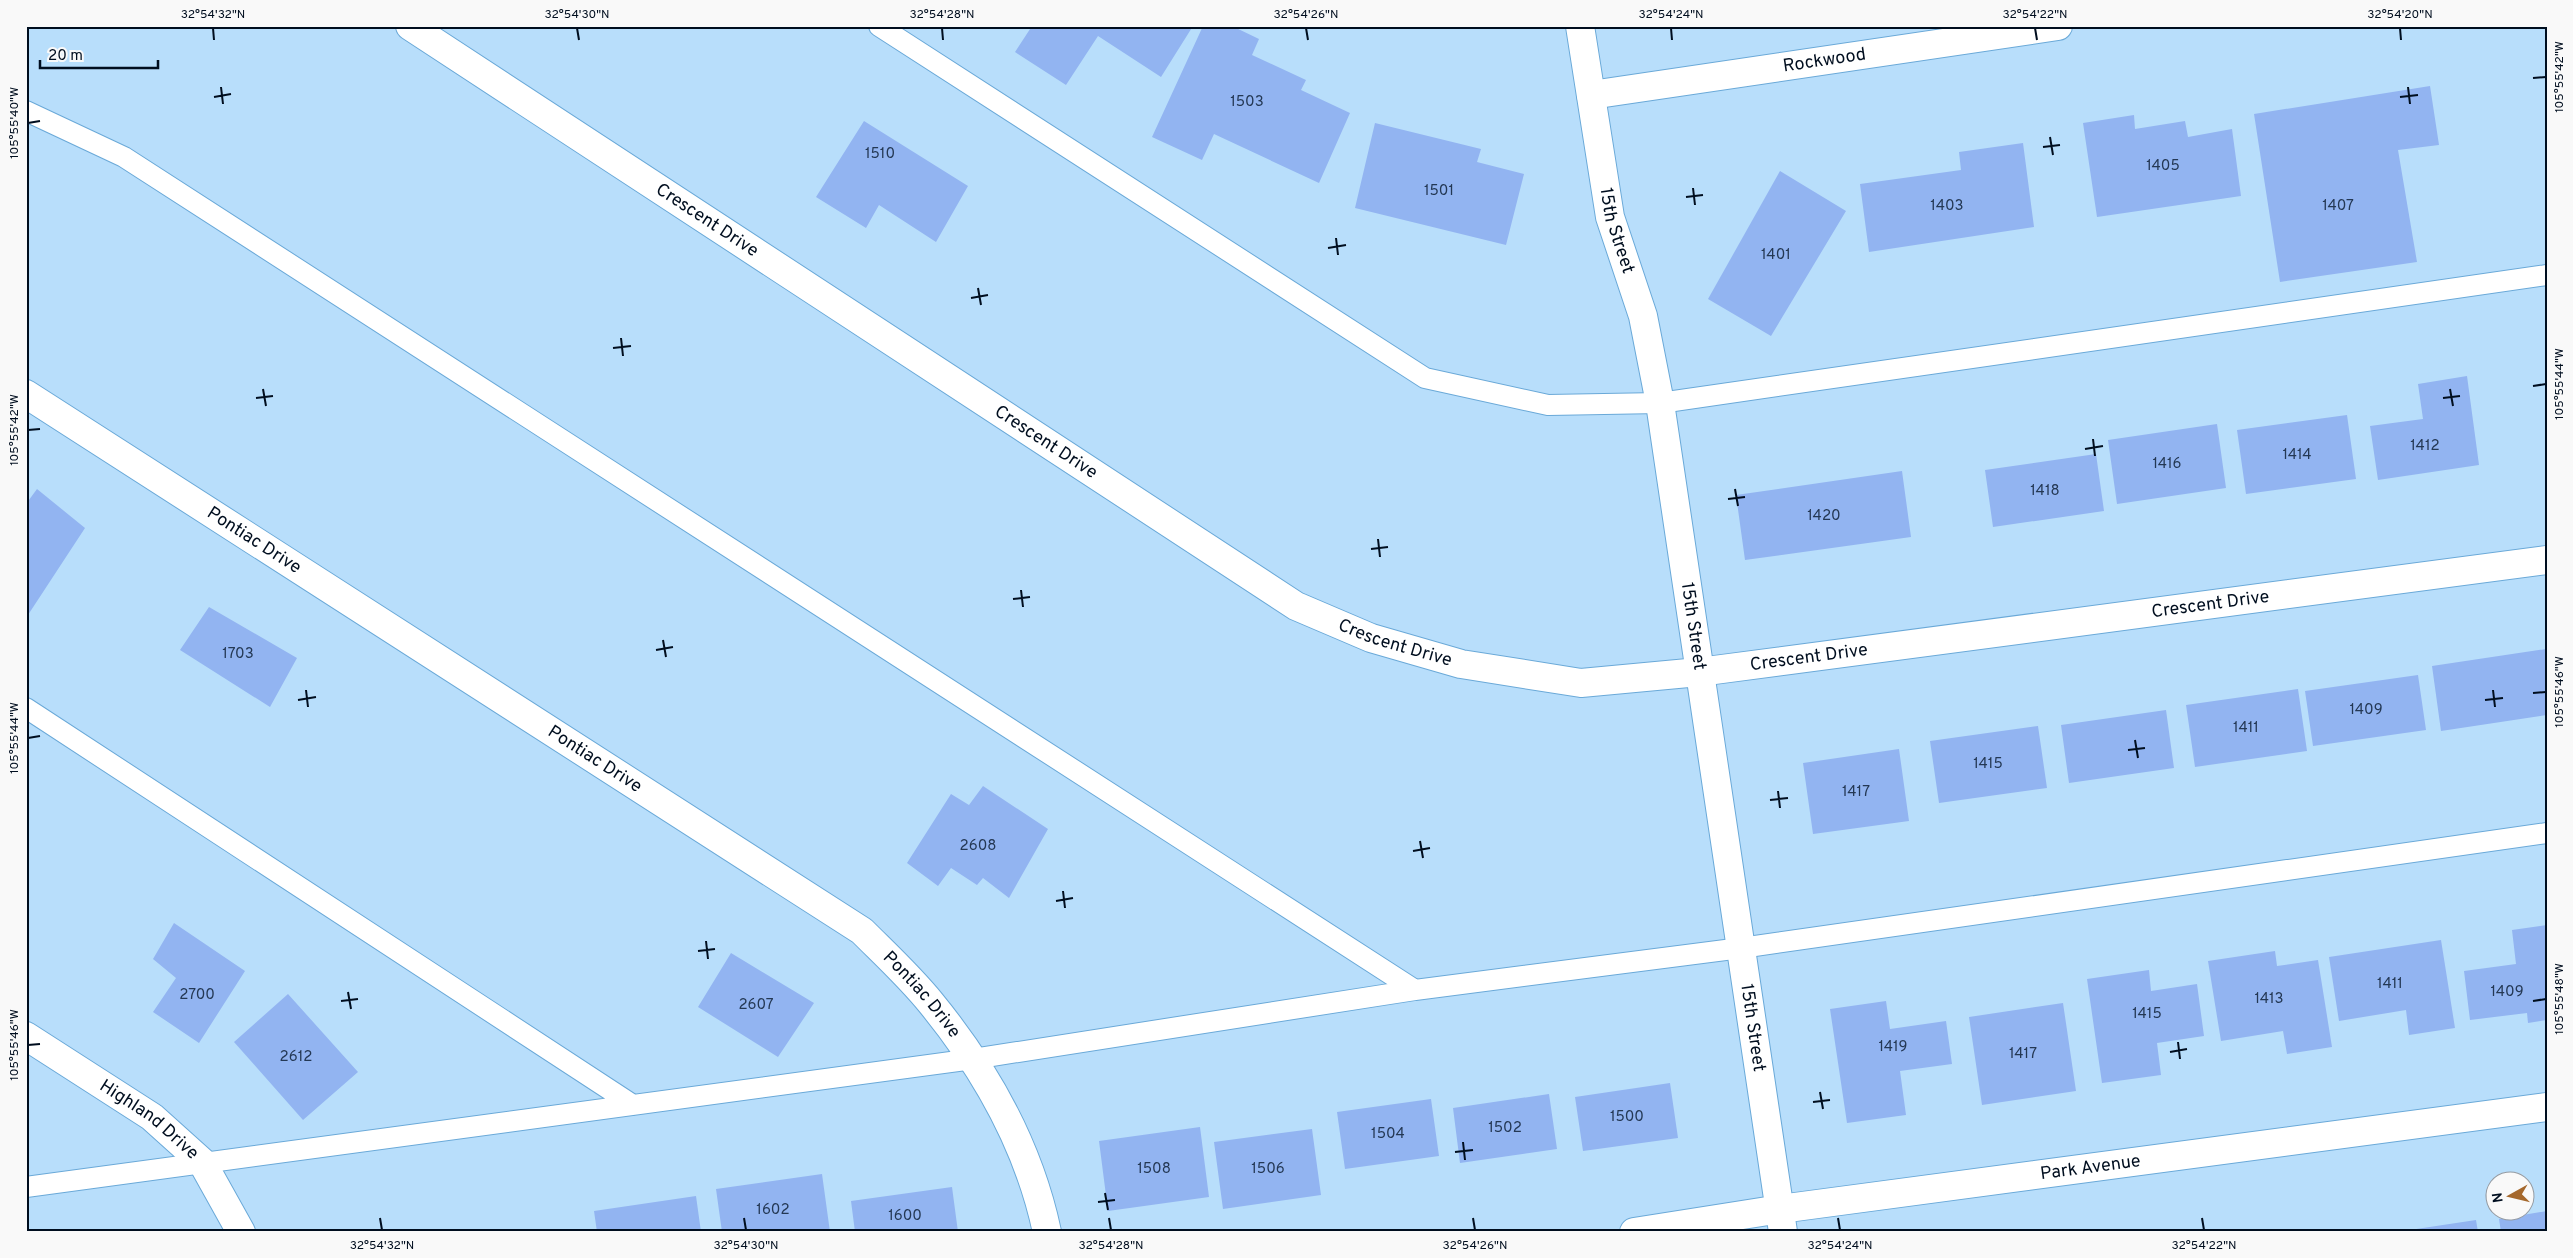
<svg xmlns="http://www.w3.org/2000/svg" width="2573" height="1258" viewBox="0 0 2573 1258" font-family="Overpass,sans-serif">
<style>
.building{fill:#92b4f1}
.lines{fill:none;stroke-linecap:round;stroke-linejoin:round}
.lane-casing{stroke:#6aa9d8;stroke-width:22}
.street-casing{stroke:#6aa9d8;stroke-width:30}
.lane{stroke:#fff;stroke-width:20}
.street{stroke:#fff;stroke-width:28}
.ticks{fill:none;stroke:#000e1f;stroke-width:2}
.labels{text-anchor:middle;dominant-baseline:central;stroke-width:5;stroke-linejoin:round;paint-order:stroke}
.number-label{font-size:15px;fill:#243854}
.street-label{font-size:18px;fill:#000e1f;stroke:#f9f9f9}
.neatline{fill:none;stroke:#000e1f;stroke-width:2}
.ticks-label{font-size:12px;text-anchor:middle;fill:#000e1f}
</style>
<rect width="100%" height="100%" fill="#b8defb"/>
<path class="building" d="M 1032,26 L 1193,26 L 1161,77 L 1098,36 L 1066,85 L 1015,52 Z
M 1203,26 L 1232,26 L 1259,39 L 1252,55 L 1306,80 L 1301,90 L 1350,113 L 1319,183 L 1214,134 L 1202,160 L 1152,137 Z
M 2430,86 L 2439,145 L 2398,150 L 2417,262 L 2280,282 L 2254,114 Z
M 2134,115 L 2135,129 L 2185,121 L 2188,137 L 2232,129 L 2241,196 L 2097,217 L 2083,123 Z
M 864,121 L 968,186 L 936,242 L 879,205 L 866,228 L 816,197 Z
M 1375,123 L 1481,149 L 1477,162 L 1524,174 L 1506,245 L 1355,208 Z
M 2023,143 L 2034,227 L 1869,252 L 1860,184 L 1961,170 L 1959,152 Z
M 1780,171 L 1846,211 L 1771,336 L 1708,299 Z
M 2467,376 L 2479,465 L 2378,480 L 2370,426 L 2423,419 L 2418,384 Z
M 2347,415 L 2356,479 L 2246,494 L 2237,430 Z
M 2217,424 L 2226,488 L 2117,504 L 2108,440 Z
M 2096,454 L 2104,511 L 1993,527 L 1985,470 Z
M 1902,471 L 1911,537 L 1745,560 L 1736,495 Z
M 37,489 L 85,528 L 26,618 L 26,504 Z
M 209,607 L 297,658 L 270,707 L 180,650 Z
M 2546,649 L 2547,715 L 2441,731 L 2432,666 Z
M 2418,675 L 2426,730 L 2313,746 L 2305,691 Z
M 2298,689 L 2307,751 L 2195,767 L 2186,705 Z
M 2166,710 L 2174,768 L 2069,783 L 2061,725 Z
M 2038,726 L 2047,788 L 1939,803 L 1930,741 Z
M 1899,749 L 1909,821 L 1813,834 L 1803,763 Z
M 983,786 L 1048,829 L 1009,898 L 983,878 L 977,885 L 951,868 L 938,886 L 907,863 L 951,794 L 969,805 Z
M 174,923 L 245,971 L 199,1043 L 153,1012 L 176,978 L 153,959 Z
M 2547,925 L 2547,1020 L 2528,1023 L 2527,1013 L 2470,1020 L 2464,971 L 2516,964 L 2512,930 Z
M 2441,940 L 2455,1028 L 2409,1035 L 2406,1010 L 2339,1021 L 2329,957 Z
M 2275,951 L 2277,966 L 2318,960 L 2332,1047 L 2287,1054 L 2283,1031 L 2221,1041 L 2208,961 Z
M 731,953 L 814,1003 L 778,1057 L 698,1007 Z
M 2149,970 L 2151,991 L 2197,984 L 2204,1036 L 2157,1043 L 2161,1075 L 2102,1083 L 2087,979 Z
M 288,994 L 358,1072 L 303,1120 L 234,1042 Z
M 1886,1001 L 1890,1029 L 1946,1021 L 1952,1064 L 1900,1071 L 1906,1115 L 1847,1123 L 1830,1009 Z
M 2063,1003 L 2076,1091 L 1982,1105 L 1969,1017 Z
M 1670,1083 L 1678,1138 L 1583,1151 L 1575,1097 Z
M 1549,1094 L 1557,1149 L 1460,1163 L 1453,1108 Z
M 1431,1099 L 1439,1156 L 1345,1169 L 1337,1112 Z
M 1200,1127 L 1209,1197 L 1108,1211 L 1099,1141 Z
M 1312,1129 L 1321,1195 L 1223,1209 L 1214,1142 Z
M 822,1174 L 830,1232 L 722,1232 L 716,1189 Z
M 952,1187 L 958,1232 L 855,1232 L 851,1201 Z
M 696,1196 L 701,1232 L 597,1232 L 594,1211 Z
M 2547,1211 L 2547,1232 L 2501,1232 L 2499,1219 Z
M 2476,1220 L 2478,1232 L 2403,1232 L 2403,1231 Z"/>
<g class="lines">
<g class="lane-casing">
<path id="lane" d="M 879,26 L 1425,378 L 1548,405 L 1660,403 L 2547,275
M 26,111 L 124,157 L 1415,990
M 26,708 L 633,1105
M 26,1187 L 973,1059 L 1415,990 L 1741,948 L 2547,833"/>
</g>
<g class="street-casing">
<g id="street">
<path id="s1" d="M 410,26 L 1296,606 L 1371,638 L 1461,664 L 1581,683 L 1699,672 L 2547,560"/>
<path id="s2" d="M 1580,26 L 1610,217 L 1643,316 L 1660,403 L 1783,1232"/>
<path id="s3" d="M 1591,95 L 2058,26"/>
<path id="s4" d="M 26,394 L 862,931 C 885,954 910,977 931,1003 C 985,1069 1029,1147 1047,1232"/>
<path id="s5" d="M 26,1036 L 152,1117 L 202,1162 L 241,1232"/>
<path id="s6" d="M 1634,1232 L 1780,1209 L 2547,1107"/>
</g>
</g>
<use href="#lane" class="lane"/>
<use href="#street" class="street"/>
</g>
<path class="ticks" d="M 213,28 L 214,40M 577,28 L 579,40M 942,28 L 943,40M 1306,28 L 1308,40M 1671,28 L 1672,40M 2035,28 L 2037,40M 2400,28 L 2401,40M 2533,78 L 2546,77M 221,87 L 223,104M 2408,87 L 2410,104M 214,97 L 231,94M 2400,97 L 2418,95M 28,123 L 40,121M 2050,137 L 2053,155M 2043,147 L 2060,145M 1693,188 L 1695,205M 1686,197 L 1703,195M 1336,238 L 1338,255M 1328,248 L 1346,245M 978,288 L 981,305M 971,298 L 988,295M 621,338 L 623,356M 613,348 L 631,346M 2533,386 L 2546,384M 263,389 L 266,406M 2450,389 L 2453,406M 256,398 L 273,396M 2443,398 L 2460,396M 28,430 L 40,429M 2093,439 L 2095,456M 2085,449 L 2103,446M 1735,489 L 1738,506M 1728,499 L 1745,497M 1378,539 L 1380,557M 1371,549 L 1388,547M 1021,590 L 1023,607M 1013,599 L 1030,597M 663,640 L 666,657M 656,650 L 673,647M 306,690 L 308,707M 2493,690 L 2495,707M 2533,693 L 2546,692M 298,700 L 316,697M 2485,700 L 2503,698M 28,738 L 40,736M 2135,740 L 2138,758M 2128,750 L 2145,748M 1778,791 L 1780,808M 1770,800 L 1788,798M 1420,841 L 1423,858M 1413,851 L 1430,848M 1063,891 L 1065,908M 1056,901 L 1073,898M 706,941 L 708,959M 698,951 L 715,949M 348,992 L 351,1009M 341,1001 L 358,999M 2533,1001 L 2546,999M 2178,1042 L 2180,1059M 28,1045 L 40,1044M 2170,1052 L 2187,1049M 1820,1092 L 1823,1109M 1813,1102 L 1830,1100M 1463,1142 L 1465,1160M 1455,1152 L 1473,1150M 1105,1193 L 1108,1210M 1098,1202 L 1115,1200M 380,1218 L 382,1230M 744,1218 L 746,1230M 1109,1218 L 1111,1230M 1473,1218 L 1475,1230M 1838,1218 L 1840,1230M 2202,1218 L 2204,1230"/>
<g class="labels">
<g class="number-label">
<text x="1247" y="102">1503</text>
<text x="880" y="154">1510</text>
<text x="2163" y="166">1405</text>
<text x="1439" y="191">1501</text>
<text x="1947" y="206">1403</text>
<text x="2338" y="206">1407</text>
<text x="1776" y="255">1401</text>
<text x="2425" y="446">1412</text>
<text x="2297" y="455">1414</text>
<text x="2167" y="464">1416</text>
<text x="2045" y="491">1418</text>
<text x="1824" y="516">1420</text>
<text x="238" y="654">1703</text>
<text x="2366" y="710">1409</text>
<text x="2246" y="728">1411</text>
<text x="1988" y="764">1415</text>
<text x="1856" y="792">1417</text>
<text x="978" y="846">2608</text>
<text x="2390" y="984">1411</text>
<text x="2507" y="992">1409</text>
<text x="197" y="995">2700</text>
<text x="2269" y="999">1413</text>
<text x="756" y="1005">2607</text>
<text x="2147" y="1014">1415</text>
<text x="1893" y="1047">1419</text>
<text x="2023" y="1054">1417</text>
<text x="296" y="1057">2612</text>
<text x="1627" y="1117">1500</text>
<text x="1505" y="1128">1502</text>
<text x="1388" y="1134">1504</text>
<text x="1154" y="1169">1508</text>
<text x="1268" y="1169">1506</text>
<text x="773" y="1210">1602</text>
<text x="905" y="1216">1600</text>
</g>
<g class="street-label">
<text stroke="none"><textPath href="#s3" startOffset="236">Rockwood</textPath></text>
<text stroke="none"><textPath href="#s1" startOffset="355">Crescent Drive</textPath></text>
<text stroke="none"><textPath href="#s2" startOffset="208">15th Street</textPath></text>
<text stroke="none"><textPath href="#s1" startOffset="760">Crescent Drive</textPath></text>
<text stroke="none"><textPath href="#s4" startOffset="271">Pontiac Drive</textPath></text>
<text stroke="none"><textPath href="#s1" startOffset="1990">Crescent Drive</textPath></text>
<text stroke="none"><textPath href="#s2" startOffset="612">15th Street</textPath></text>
<text stroke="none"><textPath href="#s1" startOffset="1165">Crescent Drive</textPath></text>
<text stroke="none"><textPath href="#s1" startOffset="1585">Crescent Drive</textPath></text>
<text stroke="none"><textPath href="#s4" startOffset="676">Pontiac Drive</textPath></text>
<text stroke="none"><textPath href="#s4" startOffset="1081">Pontiac Drive</textPath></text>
<text stroke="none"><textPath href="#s2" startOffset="1018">15th Street</textPath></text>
<text stroke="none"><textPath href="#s5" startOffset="149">Highland Drive</textPath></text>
<text stroke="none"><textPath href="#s6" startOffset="461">Park Avenue</textPath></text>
</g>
</g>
<rect width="2573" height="1258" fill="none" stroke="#f9f9f9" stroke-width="55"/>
<g transform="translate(2510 1196) rotate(262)"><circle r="24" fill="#f9f9f9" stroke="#959ba2"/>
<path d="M0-4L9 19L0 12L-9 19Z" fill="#a5682c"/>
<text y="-8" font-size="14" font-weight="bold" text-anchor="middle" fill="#000e1f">N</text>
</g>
<path d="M40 60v8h118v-8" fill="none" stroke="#000e1f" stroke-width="2.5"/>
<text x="48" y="60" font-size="15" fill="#000e1f" stroke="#f9f9f9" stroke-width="4" paint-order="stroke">20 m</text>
<rect x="28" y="28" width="2518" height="1202" class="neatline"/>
<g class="ticks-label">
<text x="213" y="18">32°54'32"N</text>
<text x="577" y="18">32°54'30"N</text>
<text x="942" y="18">32°54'28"N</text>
<text x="1306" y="18">32°54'26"N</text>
<text x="1671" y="18">32°54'24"N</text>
<text x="2035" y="18">32°54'22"N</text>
<text x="2400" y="18">32°54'20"N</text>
<text transform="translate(2559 77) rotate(-90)" y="4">105°55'42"W</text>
<text transform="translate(14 123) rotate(-90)" y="4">105°55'40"W</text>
<text transform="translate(2559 384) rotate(-90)" y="4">105°55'44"W</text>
<text transform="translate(14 430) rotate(-90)" y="4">105°55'42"W</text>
<text transform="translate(2559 692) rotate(-90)" y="4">105°55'46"W</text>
<text transform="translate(14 738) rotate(-90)" y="4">105°55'44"W</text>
<text transform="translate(2559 999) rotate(-90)" y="4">105°55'48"W</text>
<text transform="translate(14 1045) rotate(-90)" y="4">105°55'46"W</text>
<text x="382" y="1249">32°54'32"N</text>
<text x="746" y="1249">32°54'30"N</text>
<text x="1111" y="1249">32°54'28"N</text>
<text x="1475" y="1249">32°54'26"N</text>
<text x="1840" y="1249">32°54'24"N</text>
<text x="2204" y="1249">32°54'22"N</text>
</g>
</svg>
